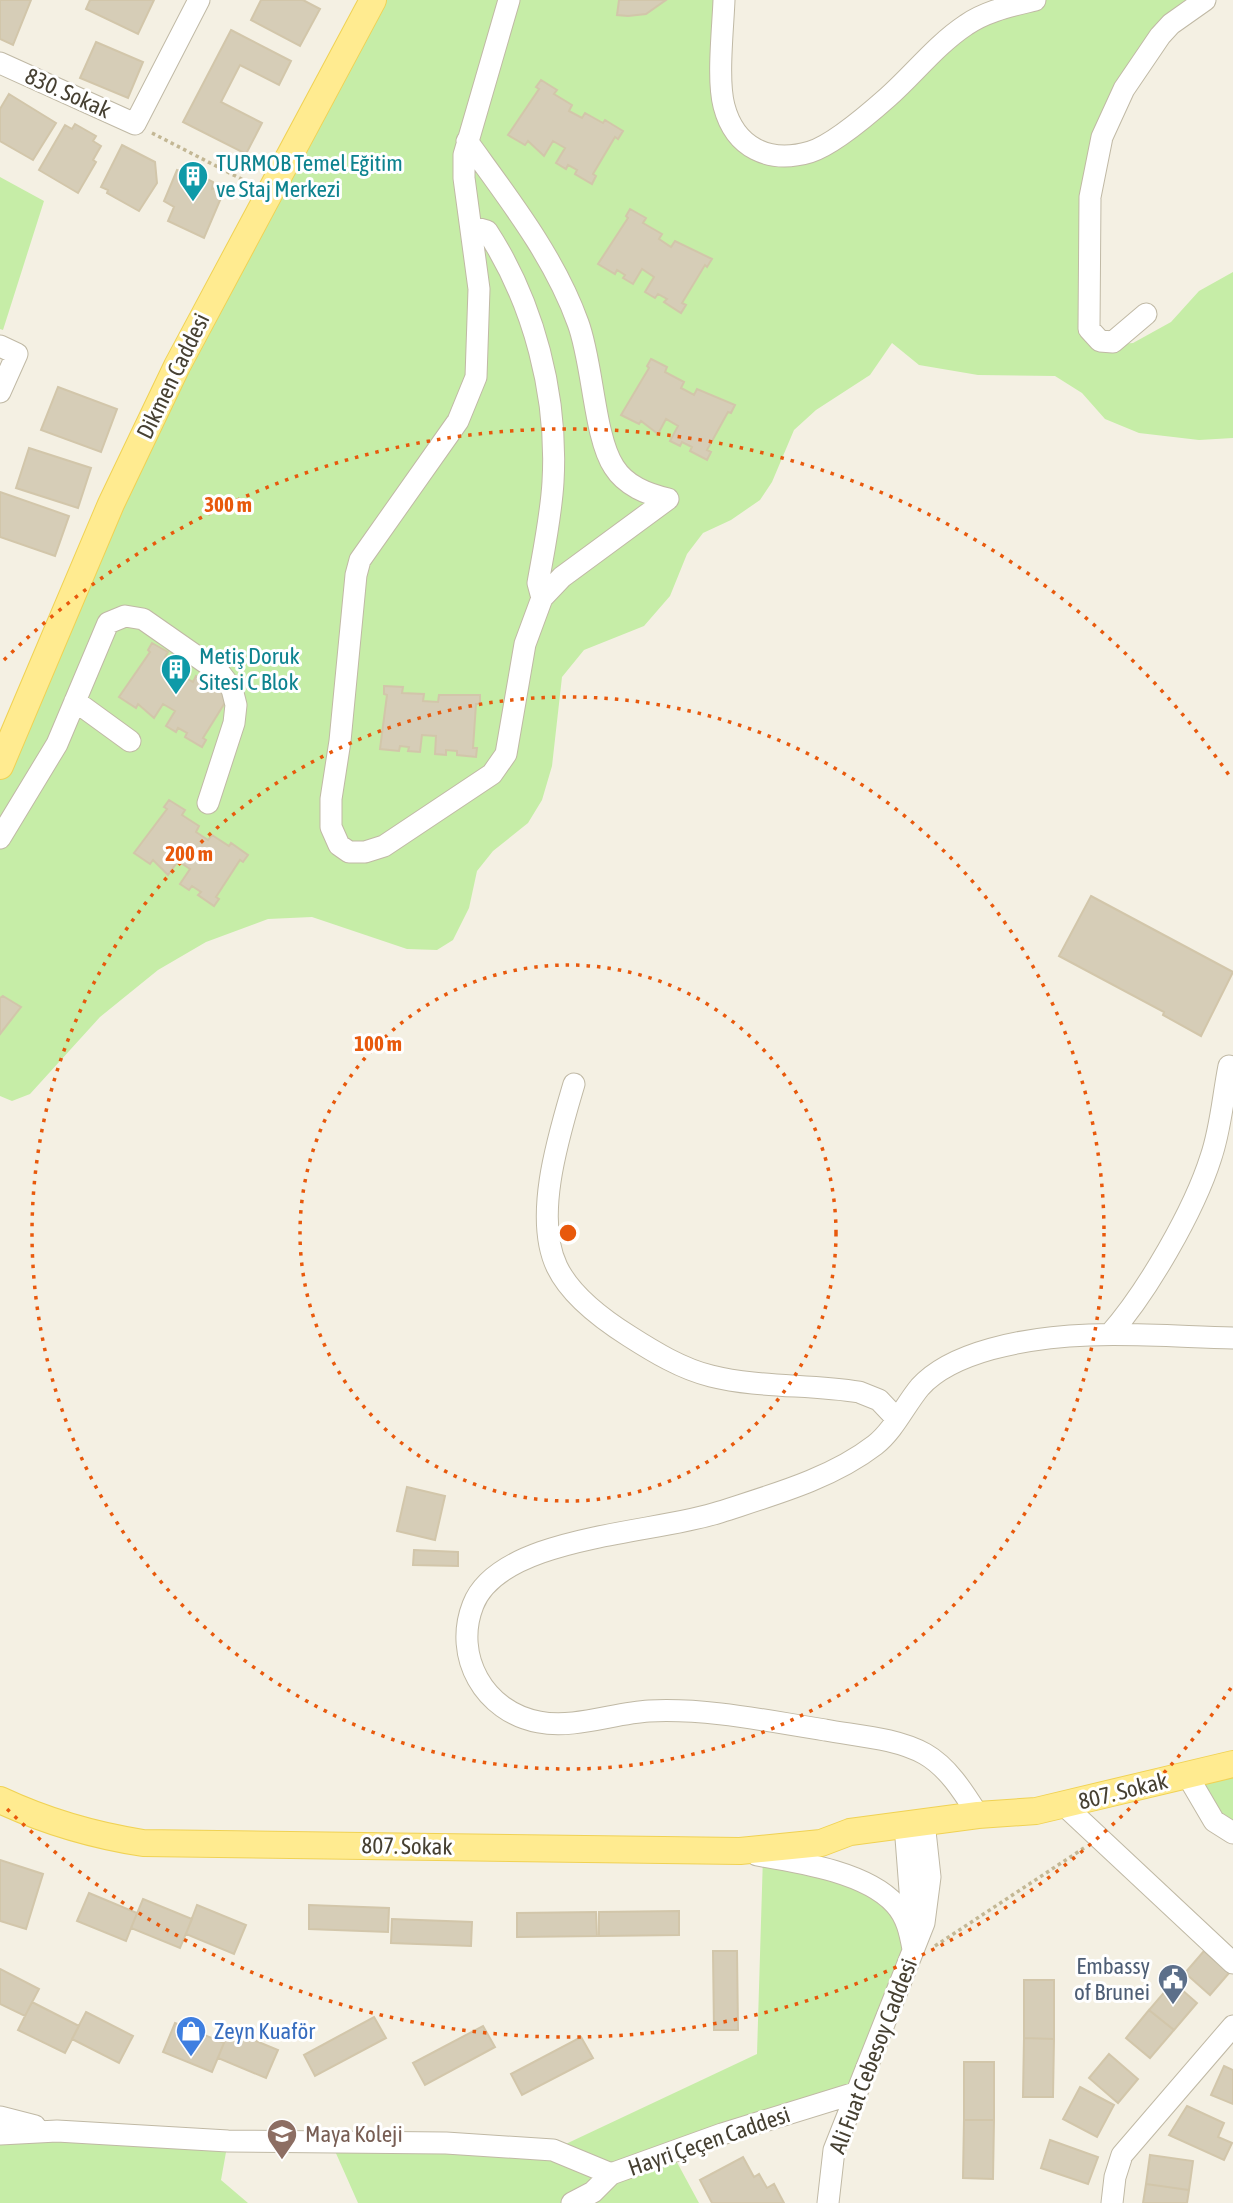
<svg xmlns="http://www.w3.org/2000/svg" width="1233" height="2203" viewBox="0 0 1233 2203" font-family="'Asap Condensed',sans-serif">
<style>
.green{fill:#c6eda7}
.building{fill:#d6cdb7;stroke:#d2c6aa;stroke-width:2}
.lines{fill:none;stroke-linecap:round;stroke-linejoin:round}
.minor-casing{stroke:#c0b9a5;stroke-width:23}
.major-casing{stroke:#f0d254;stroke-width:28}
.path{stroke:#c3b794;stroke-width:3.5;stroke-dasharray:3.5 3.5;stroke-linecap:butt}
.minor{stroke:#fff;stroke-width:21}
.major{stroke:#ffeb90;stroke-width:26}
.ring{fill:none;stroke:#e8590c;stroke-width:3.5;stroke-dasharray:3.5 7}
.labels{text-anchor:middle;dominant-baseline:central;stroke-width:6;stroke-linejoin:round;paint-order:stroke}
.street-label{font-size:23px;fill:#464032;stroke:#fff}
.culture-label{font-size:23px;fill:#0d838f;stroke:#fff;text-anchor:start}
.service-label{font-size:23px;fill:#4e5e75;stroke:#fff;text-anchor:end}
.shop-label{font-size:23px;fill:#366cbe;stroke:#fff;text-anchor:start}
.education-label{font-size:23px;fill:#785e54;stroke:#fff;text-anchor:start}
.centre{fill:#e8590c;stroke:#fff;stroke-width:3.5}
.ring-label{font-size:21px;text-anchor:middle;font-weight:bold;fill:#e8590c;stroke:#fff;stroke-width:6;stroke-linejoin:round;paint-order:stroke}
</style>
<rect width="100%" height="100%" fill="#f4f0e3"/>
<path class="green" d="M 373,0 L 724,0 L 722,68 L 748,147 L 810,152 L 936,50 L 1035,0 L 1186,0 L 1131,64 L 1102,119 L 1083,329 L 1107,345 L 1133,343 L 1171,322 L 1199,291 L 1233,272 L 1233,438 L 1199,440 L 1139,433 L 1105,419 L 1082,393 L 1055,376 L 978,375 L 919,365 L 892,343 L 870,375 L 816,410 L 794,430 L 772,482 L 760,500 L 731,520 L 703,533 L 687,554 L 670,596 L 644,626 L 584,650 L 562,677 L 552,766 L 542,800 L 528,823 L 493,851 L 477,871 L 469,908 L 453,940 L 437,950 L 407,949 L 312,917 L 268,919 L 206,942 L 158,970 L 100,1017 L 30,1094 L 12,1101 L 0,1096 L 0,766 L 74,590 Z
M 0,177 L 44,201 L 3,330 L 0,329 Z
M 1233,1764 L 1233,1833 L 1187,1775 Z
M 763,1856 L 877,1891 L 913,1949 L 855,2093 L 672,2153 L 699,2203 L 358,2203 L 331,2142 L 553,2150 L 757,2054 Z
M 0,2134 L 228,2141 L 221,2180 L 248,2203 L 0,2203 Z"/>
<path class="building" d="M 0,0 L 31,0 L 13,45 L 0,39 Z
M 90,0 L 154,0 L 138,34 L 86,9 Z
M 261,0 L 303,0 L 320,9 L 300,46 L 251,20 Z
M 619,0 L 666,0 L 646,14 L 628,16 L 617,15 Z
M 231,30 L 291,61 L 279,85 L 240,65 L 221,102 L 262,123 L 246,154 L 183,122 Z
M 96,42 L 143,62 L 128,98 L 80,78 Z
M 541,80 L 557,90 L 554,94 L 572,105 L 569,111 L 582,118 L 585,113 L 603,123 L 605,120 L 623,131 L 618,139 L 615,137 L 593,174 L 596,176 L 592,184 L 575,174 L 577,170 L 568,165 L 566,169 L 556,163 L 565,148 L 553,141 L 544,156 L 528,141 L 525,145 L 508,135 L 539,89 L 536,87 Z
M 9,94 L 56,123 L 33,160 L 0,141 L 0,109 Z
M 75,124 L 96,136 L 93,141 L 101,146 L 93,160 L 96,162 L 78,193 L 39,170 L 65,125 L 72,129 Z
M 122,145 L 155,162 L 157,183 L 139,211 L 107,193 L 108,190 L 101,187 Z
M 186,168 L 213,182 L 212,189 L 217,188 L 221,198 L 204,238 L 168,221 L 174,207 L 164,201 L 177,170 L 183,172 Z
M 630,209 L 646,218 L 643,223 L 662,234 L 659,239 L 671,247 L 675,241 L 712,259 L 707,267 L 705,265 L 682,303 L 686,305 L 681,313 L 664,302 L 667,299 L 658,294 L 655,298 L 645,292 L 654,277 L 642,269 L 633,284 L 623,278 L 625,275 L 617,270 L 615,274 L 598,264 L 628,218 L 626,216 Z
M 651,359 L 667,367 L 665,372 L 684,382 L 681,388 L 694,395 L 697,389 L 735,405 L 731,413 L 728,412 L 707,450 L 711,452 L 707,460 L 690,451 L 692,447 L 682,442 L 680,446 L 670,441 L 678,426 L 666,419 L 658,434 L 641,421 L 639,424 L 621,415 L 649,368 L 647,366 Z
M 58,387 L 117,409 L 101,452 L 41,430 Z
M 29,448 L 91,468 L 78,508 L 16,488 Z
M 0,492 L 69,516 L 55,556 L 0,537 Z
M 152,643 L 168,652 L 165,657 L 183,668 L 180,674 L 193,682 L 196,676 L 213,686 L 215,683 L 229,702 L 226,701 L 203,738 L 206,740 L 202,747 L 185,737 L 187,733 L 178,728 L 176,732 L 166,726 L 175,711 L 163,704 L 154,718 L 138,704 L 136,708 L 119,697 L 150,652 L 148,650 Z
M 384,686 L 403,687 L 402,693 L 424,694 L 423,701 L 438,702 L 439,695 L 480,695 L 480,704 L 476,704 L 473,748 L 477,748 L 476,757 L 457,755 L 457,751 L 446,750 L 446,755 L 435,754 L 436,736 L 422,735 L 420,752 L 408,751 L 409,747 L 400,746 L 399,751 L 380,749 L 387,695 L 384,694 Z
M 169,800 L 185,810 L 182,815 L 199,826 L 196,832 L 208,840 L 212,835 L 229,846 L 231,843 L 248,855 L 243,862 L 240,860 L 216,897 L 219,899 L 214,906 L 198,895 L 201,892 L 192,886 L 189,890 L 180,884 L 190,869 L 178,861 L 168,875 L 153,860 L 150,864 L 134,853 L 167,809 L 164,807 Z
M 1091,896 L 1233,972 L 1201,1036 L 1163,1015 L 1164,1012 L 1059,956 Z
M 3,996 L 21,1007 L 0,1034 L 0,998 Z
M 407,1487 L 445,1496 L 435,1540 L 397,1531 Z
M 414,1550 L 458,1552 L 458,1566 L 413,1565 Z
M 0,1860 L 43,1874 L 26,1929 L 0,1921 Z
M 89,1893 L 137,1913 L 126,1941 L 77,1921 Z
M 143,1899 L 192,1919 L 180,1948 L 131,1928 Z
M 197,1905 L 246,1925 L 234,1954 L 186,1934 Z
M 309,1905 L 389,1908 L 388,1932 L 309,1929 Z
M 679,1911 L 679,1935 L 599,1936 L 599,1912 Z
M 596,1912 L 597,1936 L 517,1937 L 517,1913 Z
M 392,1919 L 472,1922 L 471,1946 L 391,1943 Z
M 713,1951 L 737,1951 L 738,2030 L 714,2030 Z
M 1204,1951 L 1229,1973 L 1210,1995 L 1185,1973 Z
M 0,1969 L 39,1989 L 25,2016 L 0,2004 Z
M 1024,1980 L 1054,1980 L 1054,2039 L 1024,2038 Z
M 1173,1982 L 1197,2003 L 1174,2030 L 1149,2010 Z
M 32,2002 L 79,2026 L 65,2053 L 18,2030 Z
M 1149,2010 L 1174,2030 L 1150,2058 L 1126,2038 Z
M 86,2012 L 133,2036 L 119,2063 L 72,2039 Z
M 374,2017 L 386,2038 L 315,2076 L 304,2055 Z
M 175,2023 L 224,2043 L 212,2072 L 163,2052 Z
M 483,2026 L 495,2047 L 425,2085 L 413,2063 Z
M 229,2030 L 278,2050 L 266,2078 L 218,2058 Z
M 581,2037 L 593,2058 L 522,2095 L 511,2074 Z
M 1024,2038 L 1054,2039 L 1053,2097 L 1023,2097 Z
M 1109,2054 L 1138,2079 L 1118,2103 L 1089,2078 Z
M 964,2062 L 994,2062 L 994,2120 L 964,2120 Z
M 1224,2066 L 1233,2070 L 1233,2104 L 1211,2095 Z
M 1080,2087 L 1114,2105 L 1097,2137 L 1063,2119 Z
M 1187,2106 L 1224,2123 L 1218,2137 L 1232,2143 L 1224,2160 L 1169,2135 Z
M 964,2120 L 994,2120 L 993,2179 L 963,2178 Z
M 1050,2140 L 1098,2157 L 1088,2184 L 1041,2168 Z
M 1150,2155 L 1193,2161 L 1189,2190 L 1146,2184 Z
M 743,2157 L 754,2177 L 759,2174 L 767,2188 L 774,2184 L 784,2203 L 712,2203 L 700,2180 Z
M 1146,2184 L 1189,2190 L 1187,2203 L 1143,2203 Z"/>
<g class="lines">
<g class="minor-casing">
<path id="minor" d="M 509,0 L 464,155 L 464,178 L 479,289 L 476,377 L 458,421 L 360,560 L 356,575 L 340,741 L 331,799 L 331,827 L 339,845 L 349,852 L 365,852 L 384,846 L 492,774 L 506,754 L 525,644 L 542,598 L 562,577 L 668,499
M 724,0 C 723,28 717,80 724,106 C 735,148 769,164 810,152 C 833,145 870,113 888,97 C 914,74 936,45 966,25 C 986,11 1011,6 1035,0
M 0,63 L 135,124 L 199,0
M 467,141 C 508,198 554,256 578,323 C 593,363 594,437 614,467 C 626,486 647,494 668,499
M 473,227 L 487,231 C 534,303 558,396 553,482 C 551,516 544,549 538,583 L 542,598
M 1146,314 L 1113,342 L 1100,341 L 1089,329 L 1090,197 L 1102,137 L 1124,89 L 1160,36 L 1171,24 L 1205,0
M 0,346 L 17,354 L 0,392
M 75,701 L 130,741
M 0,838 L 57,744 L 108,623 L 125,616 L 143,619 L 219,672 L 232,689 L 236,705 L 234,723 L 208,803
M 574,1084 C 559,1135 533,1217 557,1267 C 571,1296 602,1319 629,1336 C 654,1352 682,1369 711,1376 C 759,1388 810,1384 859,1392 L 879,1400 L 897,1419
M 1110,1334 C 1147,1292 1194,1211 1211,1157 C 1221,1128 1223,1096 1229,1066
M 1187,1775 L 1214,1821 L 1233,1833
M 1064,1805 L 1233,1963
M 978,1815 C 964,1793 948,1767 925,1754 C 896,1738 858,1736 825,1730 C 767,1721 708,1708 649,1711 C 614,1713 574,1729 539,1722 C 484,1712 453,1656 473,1605 C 500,1535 656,1534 720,1512 C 772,1495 831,1479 875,1445 C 894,1430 905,1405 920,1387 C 938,1367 966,1356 991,1349 C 1070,1327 1152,1336 1233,1338
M 905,1825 L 913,1929
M 757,1855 C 798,1862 866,1872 895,1904 C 907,1917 910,1933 913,1949
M 0,2117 L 35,2126
M 0,2134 L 57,2131 L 228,2141 L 446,2143 L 553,2150 L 611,2174
M 572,2203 L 593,2192 L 611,2174 L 722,2134 L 855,2093
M 828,2203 L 834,2150 L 924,1923 L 930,1877 L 924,1822
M 1112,2203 L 1115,2177 L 1122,2155 L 1233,2026"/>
</g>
<g class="major-casing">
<path id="major" d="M 0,766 L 111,504 L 177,366 L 373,0
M 0,1800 C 47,1822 92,1835 143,1843 L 740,1851 L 821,1843 L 850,1832 L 978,1815 L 1036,1811 L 1233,1764"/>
</g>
<path class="path" d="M 152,133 L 251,184
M 935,1946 L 1084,1848"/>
<use href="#minor" class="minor"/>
<use href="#major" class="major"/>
</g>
<g class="ring">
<circle cx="568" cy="1233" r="268"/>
<circle cx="568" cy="1233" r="536"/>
<path d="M1231 1688A804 804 0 0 1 4 1806M4 660A804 804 0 0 1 1231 778"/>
</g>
<defs>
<g id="building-pin" transform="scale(1.575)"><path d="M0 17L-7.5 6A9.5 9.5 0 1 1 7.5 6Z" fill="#0f9aa8" stroke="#fff"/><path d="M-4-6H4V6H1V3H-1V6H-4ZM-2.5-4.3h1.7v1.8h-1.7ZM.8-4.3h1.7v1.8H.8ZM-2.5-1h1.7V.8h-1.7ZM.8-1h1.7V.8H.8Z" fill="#fff"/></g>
<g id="civic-pin" transform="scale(1.575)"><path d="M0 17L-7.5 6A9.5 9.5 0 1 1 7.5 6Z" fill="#5c6f8a" stroke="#fff"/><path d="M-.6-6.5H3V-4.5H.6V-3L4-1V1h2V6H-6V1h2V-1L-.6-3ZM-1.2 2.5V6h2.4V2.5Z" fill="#fff"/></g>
<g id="shop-pin" transform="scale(1.575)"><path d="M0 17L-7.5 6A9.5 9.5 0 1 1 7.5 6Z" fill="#3f7fe0" stroke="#fff"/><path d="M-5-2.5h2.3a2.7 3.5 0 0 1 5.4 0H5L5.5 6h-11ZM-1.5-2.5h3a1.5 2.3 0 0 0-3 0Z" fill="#fff"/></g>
<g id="school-pin" transform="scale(1.575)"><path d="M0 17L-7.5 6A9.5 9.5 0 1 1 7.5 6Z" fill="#8d6e63" stroke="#fff"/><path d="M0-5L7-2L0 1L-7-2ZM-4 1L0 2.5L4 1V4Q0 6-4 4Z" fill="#fff"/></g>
</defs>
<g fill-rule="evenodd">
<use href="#building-pin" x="193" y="176"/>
<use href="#building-pin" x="176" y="669"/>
<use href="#civic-pin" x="1173" y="1979"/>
<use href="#shop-pin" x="191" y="2031"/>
<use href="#school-pin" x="282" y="2134"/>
</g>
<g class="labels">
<g class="street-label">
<text transform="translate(68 93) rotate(24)">830. Sokak</text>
<text transform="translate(173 376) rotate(-64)">Dikmen Caddesi</text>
<text transform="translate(1123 1791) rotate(-14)">807. Sokak</text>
<text transform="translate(407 1846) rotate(1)">807. Sokak</text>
<text transform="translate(873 2056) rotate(-69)">Ali Fuat Cebesoy Caddesi</text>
<text transform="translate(709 2141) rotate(-19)">Hayri Çeçen Caddesi</text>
</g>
<g class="culture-label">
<text x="216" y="163">TURMOB Temel Eğitim<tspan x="216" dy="26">ve Staj Merkezi</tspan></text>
<text x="199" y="656">Metiş Doruk<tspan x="199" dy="26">Sitesi C Blok</tspan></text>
</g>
<g class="service-label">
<text x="1150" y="1966">Embassy<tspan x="1150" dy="26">of Brunei</tspan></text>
</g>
<g class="shop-label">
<text x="214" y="2031">Zeyn Kuaför</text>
</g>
<g class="education-label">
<text x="305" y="2134">Maya Koleji</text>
</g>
</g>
<circle cx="568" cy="1233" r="10" class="centre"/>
<g class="ring-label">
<text x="228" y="512">300 m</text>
<text x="189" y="861">200 m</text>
<text x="378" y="1051">100 m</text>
</g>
</svg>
